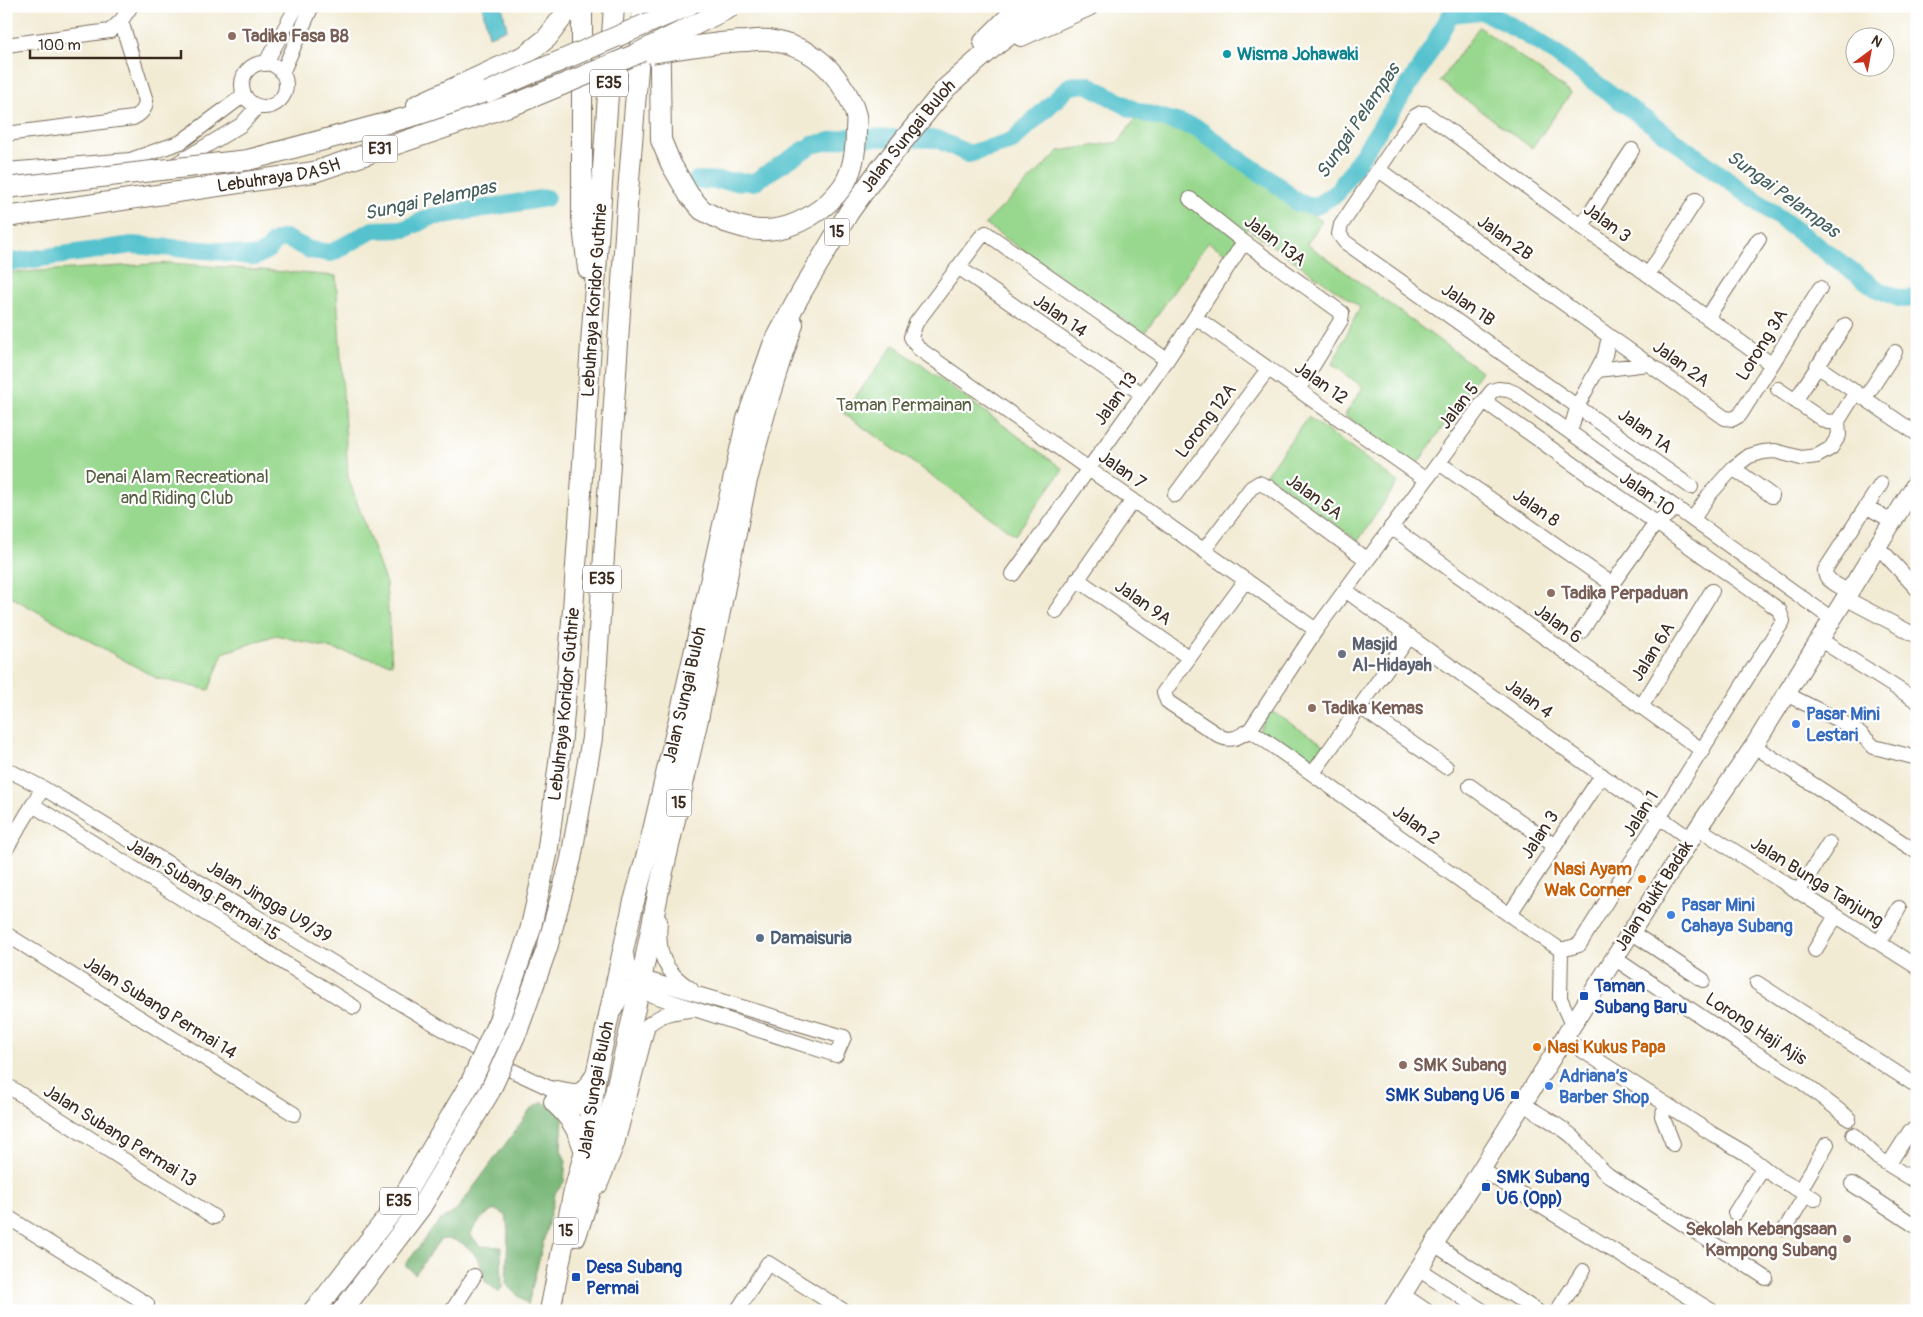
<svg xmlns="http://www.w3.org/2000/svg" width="1923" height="1317" viewBox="0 0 1923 1317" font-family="Pangolin,sans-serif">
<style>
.green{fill:#98d88e;stroke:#6a8156}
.forest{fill:#7ab879;stroke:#5a714c}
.water{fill:#55c2ce;stroke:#487676}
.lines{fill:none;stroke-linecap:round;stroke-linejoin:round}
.river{stroke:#55c2ce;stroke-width:18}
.minor-casing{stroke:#7b6e5e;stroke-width:16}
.major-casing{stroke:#7b6e5e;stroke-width:20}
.highway-casing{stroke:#7b6e5e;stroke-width:22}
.minor{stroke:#fff;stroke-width:14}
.major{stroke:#fff;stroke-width:18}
.highway{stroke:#fff;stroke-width:20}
.highway-bridge-casing{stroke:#7b6e5e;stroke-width:22;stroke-linecap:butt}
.highway-bridge{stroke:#fff;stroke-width:20}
.education-dot{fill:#8d6e63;stroke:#fff;stroke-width:2}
.culture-dot{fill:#0f9aa8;stroke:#fff;stroke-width:2}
.worship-dot{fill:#6b7280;stroke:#fff;stroke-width:2}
.shop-dot{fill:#3f7fe0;stroke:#fff;stroke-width:2}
.food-dot{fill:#e8710a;stroke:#fff;stroke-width:2}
.service-dot{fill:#5c6f8a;stroke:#fff;stroke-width:2}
.transit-dot{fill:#1a4fb4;stroke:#fff;stroke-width:2}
.labels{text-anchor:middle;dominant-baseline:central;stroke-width:4.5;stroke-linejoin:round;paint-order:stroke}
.shield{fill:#fff;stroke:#766a62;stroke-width:1}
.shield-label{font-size:16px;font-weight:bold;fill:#3b2a1e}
.education-label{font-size:18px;font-weight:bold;fill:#785e54;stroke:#fff;text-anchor:start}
.culture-label{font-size:18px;font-weight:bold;fill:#0d838f;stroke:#fff;text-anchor:start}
.street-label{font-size:18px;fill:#3b2a1e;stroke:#fff}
.park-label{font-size:18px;fill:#575e40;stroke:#fff}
.worship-label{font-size:18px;font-weight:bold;fill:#5b616d;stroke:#fff;text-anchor:start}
.shop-label{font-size:18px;font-weight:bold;fill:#366cbe;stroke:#fff;text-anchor:start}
.food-label{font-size:18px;font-weight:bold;fill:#c56008;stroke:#fff;text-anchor:end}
.service-label{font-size:18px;font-weight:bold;fill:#4e5e75;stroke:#fff;text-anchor:start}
.transit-label{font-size:18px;font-weight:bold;fill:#164399;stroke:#fff;text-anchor:start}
.water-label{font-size:19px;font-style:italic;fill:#445f5c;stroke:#fff}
</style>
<rect width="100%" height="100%" fill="#fff"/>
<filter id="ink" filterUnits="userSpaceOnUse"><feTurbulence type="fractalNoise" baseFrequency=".02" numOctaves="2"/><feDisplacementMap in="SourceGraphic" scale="10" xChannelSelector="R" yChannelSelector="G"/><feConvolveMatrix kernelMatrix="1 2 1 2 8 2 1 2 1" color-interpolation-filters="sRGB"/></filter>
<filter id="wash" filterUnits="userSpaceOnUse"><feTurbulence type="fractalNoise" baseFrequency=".0096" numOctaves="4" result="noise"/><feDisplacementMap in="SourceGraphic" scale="20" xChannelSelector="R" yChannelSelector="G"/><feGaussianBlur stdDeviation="1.12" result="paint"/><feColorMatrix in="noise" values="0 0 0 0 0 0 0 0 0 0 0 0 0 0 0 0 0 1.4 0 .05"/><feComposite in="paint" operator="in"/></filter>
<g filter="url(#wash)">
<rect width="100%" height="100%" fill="#f2ebd4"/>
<path class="green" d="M 1479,27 L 1571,93 L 1532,148 L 1440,81 Z
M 1137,116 L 1196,135 L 1322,221 L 1307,244 L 1481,371 L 1416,466 L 1345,415 L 1363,387 L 1332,364 L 1360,307 L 1247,228 L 1230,256 L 1208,242 L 1144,334 L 985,224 L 1059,151 L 1119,142 Z
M 171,263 L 336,276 L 348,477 L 386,584 L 392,664 L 276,635 L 223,653 L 209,690 L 156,678 L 6,594 L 6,273 Z
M 894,345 L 1063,469 L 1015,535 L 843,413 Z
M 1308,417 L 1398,482 L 1358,541 L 1266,474 Z
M 1271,711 L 1326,746 L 1311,768 L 1258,732 Z"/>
<path class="forest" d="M 543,1102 L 556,1110 L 563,1118 L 561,1150 L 566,1161 L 564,1182 L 555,1194 L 528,1305 L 506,1284 L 508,1232 L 506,1215 L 495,1210 C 483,1214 476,1224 470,1235 L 480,1246 L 501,1247 L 502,1288 L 498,1292 L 485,1281 C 482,1258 465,1235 440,1240 L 415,1274 L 405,1265 L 439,1221 L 456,1211 L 531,1109 Z"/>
<path class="water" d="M 482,6 L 502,6 L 507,29 L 489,36 Z"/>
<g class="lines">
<path class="river" d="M 697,180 L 754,182 L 812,145 L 849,137 L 937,139 L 969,154 L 1012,141 L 1070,86 L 1087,84 L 1134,110 L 1197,128 L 1236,157 L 1274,182 L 1298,203 L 1316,206 L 1337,193 L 1422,65 L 1451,14 L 1482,11 L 1503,21 L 1545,46 L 1877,289 L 1901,299 L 1917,298
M 6,263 L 132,245 L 217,251 L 255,257 L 269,249 L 274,242 L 285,238 L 310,250 L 331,253 L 373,230 L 405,229 L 431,217 L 546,198"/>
</g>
</g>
<g filter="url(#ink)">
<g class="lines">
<g class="minor-casing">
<path id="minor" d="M 6,45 L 110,31 L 121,21 L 131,6
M242 85a22 22 0 1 1 44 0a22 22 0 1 1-44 0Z
M 265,64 L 297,6
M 282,73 L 312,6
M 6,134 L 133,118 C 141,114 145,110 146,101 L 121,21
M 176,164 L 241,125 L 258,106
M 6,170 L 130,160 L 181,142 L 244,95
M 1379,170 L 1609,336 L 1725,418 L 1733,419 L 1740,415 L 1820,288
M 1190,199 L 1244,242 L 1342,313 L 1341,320 L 1298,390
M 1581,227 L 1632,150
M 958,267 L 1142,394
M 1648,275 L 1696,200
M 1195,317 L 1426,480
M 1707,318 L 1759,239
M 1167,360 L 986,233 L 980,238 L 916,323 L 911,337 L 918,348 L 1316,630
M 1817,366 L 1917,434
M 1598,370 L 1648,364
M 1778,389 L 1823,420 L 1828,422 L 1838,421
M 1865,398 L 1895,352
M 1484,401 L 1771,604 L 1779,610 L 1783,621 L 1579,945 L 1561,950
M 1795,401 L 1845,325
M 1570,432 L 1578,405 L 1605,355 L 1609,336
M 1439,463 L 1612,584
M 1733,468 L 1772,496
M 1691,487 L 1345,242 L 1339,234 L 1341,225 L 1414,117 L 1421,113 L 1425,113 L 1771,364
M 1175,495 L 1268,369
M 1867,507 L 1892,521
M 1693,519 L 1709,495 L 1733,468 L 1749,456 L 1763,452 L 1775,451 L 1801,458 L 1817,456 L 1831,448 L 1839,435 L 1838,421 L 1856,392
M 1391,527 L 1703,751
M 1876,548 L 1885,554 L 1917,589
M 1204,550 L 1251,488 L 1259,483 L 1268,487 L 1367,560
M 1013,574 L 1167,360 L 1244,242
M 1077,579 L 1188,657
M 1246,580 L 1164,692 L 1167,701 L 1171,704 L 1221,737 C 1232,742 1240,736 1250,730 L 1316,630 L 1484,401 L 1492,391 L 1498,389 L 1508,390 L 1515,393 L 1832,619
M 1345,590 L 1690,839
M 1849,592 C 1840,586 1824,581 1825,570 L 1881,484
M 1845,598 L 1917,636
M 1056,611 L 1133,500
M 1581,632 L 1612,584 L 1656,523 L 1677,508
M 1819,639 L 1917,701
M 1786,694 L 1842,722 L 1861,734 L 1874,747 L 1917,758
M 1360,707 L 1446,767
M 1641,707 L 1712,591
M 1250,730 C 1355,802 1455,880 1561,950
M 1754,746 L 1917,852
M 6,769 L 43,788 L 511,1070 L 556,1091 L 590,1113
M 1313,773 L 1410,636
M 1470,786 L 1555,846
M 33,805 L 354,1007
M 1698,828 L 1917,967
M 6,849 L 43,788
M 1798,892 L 1829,843
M 1509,915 L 1602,775
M 660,921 C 657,953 663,971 691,989
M 1631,932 L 1703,980
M 6,934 L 294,1114
M 1879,943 L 1899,908
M 1561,950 L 1560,998 L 1572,1025
M 1815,950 L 1836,916
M 1614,958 L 1748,1048 L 1798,1079 L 1845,1115 L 1849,1119
M 1757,983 L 1917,1086
M 615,1010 C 621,996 629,986 642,978 L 844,1037 L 836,1055 L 639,991 C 632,979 627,967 626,953
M 1563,1038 L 1714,1135 L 1745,1153 L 1777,1178 L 1815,1199
M 6,1085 L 214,1217
M 1523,1104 C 1539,1114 1558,1124 1573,1137 C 1585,1149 1594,1164 1608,1175 L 1766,1278
M 1666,1104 L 1662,1116 L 1673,1144
M 1853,1135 L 1878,1158 L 1917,1182
M 1889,1164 L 1910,1131
M 1482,1170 L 1712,1311
M 1852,1184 L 1917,1227
M 600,1186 L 617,1144 L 648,1025 C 663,1013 671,1012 690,1010
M 1800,1190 L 1827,1144
M 1735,1213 L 1763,1168
M 6,1216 L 147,1304
M 1785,1229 L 1806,1194
M 1434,1244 L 1537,1311
M 1418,1269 L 1483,1311
M 1402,1294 L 1427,1311
M 452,1311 L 474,1276
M 737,1311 L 768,1263 L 844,1311
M 1557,1311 L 1583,1271"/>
</g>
<g class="major-casing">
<path id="major" d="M 1392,1311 L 1631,932 L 1698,828 L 1754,746 L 1917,482"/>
</g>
<g class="highway-casing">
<g id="highway">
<path d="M 582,6 L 582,218 L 588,269"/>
<path d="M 659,6 L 661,140 L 671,164 L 689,195 L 702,210 L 725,222"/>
<path d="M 1021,36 L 1088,6"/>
<path d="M 984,42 L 1020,6"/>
<path d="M 417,105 L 526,55 L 547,38 L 565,14 L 569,6"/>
<path d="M 221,163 L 248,160 L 465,102 L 488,92"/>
<path id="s1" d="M 499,1020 L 530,931 L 547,855 L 561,747 L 573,610 L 614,6"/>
<path d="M 518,1029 L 547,948 L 571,859 L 592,738 L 627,205 L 643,6"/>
<path d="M 556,1091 C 580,1096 582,1097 596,1075"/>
<path d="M 554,1102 C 571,1118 577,1128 584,1149"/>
<path d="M 576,1236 L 595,1178 L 639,991 L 659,889 L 698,719 L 746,484 L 765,413 L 793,324"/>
<path d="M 313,1311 L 327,1295 L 404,1196 L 471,1082"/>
<path d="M 342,1311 L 421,1207 L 490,1091"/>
<path id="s2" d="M 550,1311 L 573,1195 L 585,1151 L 596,1075 L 633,905 L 650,843 L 686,689 L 747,419 L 773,345 L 801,293 L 849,212 L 877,173 L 946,88 L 992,48 L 1047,6"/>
</g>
</g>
<use href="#minor" class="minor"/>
<use href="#major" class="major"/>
<use href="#highway" class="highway"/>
<g class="highway-bridge-casing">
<g id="highway-bridge">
<path d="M 652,53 C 683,48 715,42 746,41 C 754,40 762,39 769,40 C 784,43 802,48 815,57 C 833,70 851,95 856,116 C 857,121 856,127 856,131 C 856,149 853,171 843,186 C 826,210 796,229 766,230 C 752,231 738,226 725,222"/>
<path d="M 488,92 L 688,6"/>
<path d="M 6,188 L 221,163"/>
<path id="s3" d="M 6,217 L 314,172 L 518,103 L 632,56 L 733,6"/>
<path d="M 471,1082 L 499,1020"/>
<path d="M 490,1091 L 518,1029"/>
</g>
</g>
<use href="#highway-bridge" class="highway-bridge"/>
</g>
</g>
<g class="education-dot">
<circle cx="232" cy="36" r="5"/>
<circle cx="1551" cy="593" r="5"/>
<circle cx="1312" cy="708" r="5"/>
<circle cx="1403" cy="1065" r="5"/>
<circle cx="1847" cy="1239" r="5"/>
</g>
<circle class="culture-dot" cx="1227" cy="54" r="5"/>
<circle class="worship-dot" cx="1342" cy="654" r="5"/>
<g class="shop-dot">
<circle cx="1796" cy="724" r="5"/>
<circle cx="1671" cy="915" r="5"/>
<circle cx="1549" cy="1086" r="5"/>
</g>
<g class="food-dot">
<circle cx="1642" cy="879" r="5"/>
<circle cx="1537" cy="1047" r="5"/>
</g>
<circle class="service-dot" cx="760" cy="938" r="5"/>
<g class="transit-dot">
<rect x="1579" y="991" width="10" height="10" rx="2.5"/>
<rect x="1510" y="1090" width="10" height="10" rx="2.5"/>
<rect x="1481" y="1182" width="10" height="10" rx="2.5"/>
<rect x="571" y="1272" width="10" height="10" rx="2.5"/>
</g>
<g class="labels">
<g class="shield">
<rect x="590" y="69.5" width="38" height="27" rx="4"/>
<rect x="362.5" y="135.5" width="35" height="27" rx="4"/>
<rect x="824.5" y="218.5" width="25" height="27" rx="4"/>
<rect x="583" y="565.5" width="38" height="27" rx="4"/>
<rect x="666.5" y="789.5" width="25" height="27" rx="4"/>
<rect x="380" y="1187.5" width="38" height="27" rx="4"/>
<rect x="553.5" y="1217.5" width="25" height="27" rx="4"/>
</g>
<g class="shield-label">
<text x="609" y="83">E35</text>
<text x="380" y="149">E31</text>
<text x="837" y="232">15</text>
<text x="602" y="579">E35</text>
<text x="679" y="803">15</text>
<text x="399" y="1201">E35</text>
<text x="566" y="1231">15</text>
</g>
<g class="education-label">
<text x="242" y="36">Tadika Fasa B8</text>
<text x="1561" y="593">Tadika Perpaduan</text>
<text x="1322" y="708">Tadika Kemas</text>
<text x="1413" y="1065">SMK Subang</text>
<text x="1837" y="1229" text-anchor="end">Sekolah Kebangsaan<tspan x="1837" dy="21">Kampong Subang</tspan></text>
</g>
<g class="culture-label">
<text x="1237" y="54">Wisma Johawaki</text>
</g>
<g class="street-label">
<text stroke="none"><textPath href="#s2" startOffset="1242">Jalan Sungai Buloh</textPath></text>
<text stroke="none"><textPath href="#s3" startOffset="276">Lebuhraya DASH</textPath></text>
<text transform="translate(1607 223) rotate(36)">Jalan 3</text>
<text transform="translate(1505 238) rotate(36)">Jalan 2B</text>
<text transform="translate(1275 241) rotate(37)">Jalan 13A</text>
<text stroke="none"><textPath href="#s1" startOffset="729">Lebuhraya Koridor Guthrie</textPath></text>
<text transform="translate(1468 305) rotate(35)">Jalan 1B</text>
<text transform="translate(1060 316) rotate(35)">Jalan 14</text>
<text transform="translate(1762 345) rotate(-58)">Lorong 3A</text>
<text transform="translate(1681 364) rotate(36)">Jalan 2A</text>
<text transform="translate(1321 383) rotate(35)">Jalan 12</text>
<text transform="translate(1116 399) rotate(-54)">Jalan 13</text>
<text transform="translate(1459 406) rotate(-52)">Jalan 5</text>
<text transform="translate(1206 421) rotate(-53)">Lorong 12A</text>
<text transform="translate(1645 431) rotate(36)">Jalan 1A</text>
<text transform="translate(1122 470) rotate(35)">Jalan 7</text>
<text transform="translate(1647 494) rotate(35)">Jalan 10</text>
<text transform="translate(1314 497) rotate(36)">Jalan 5A</text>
<text transform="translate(1536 508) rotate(35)">Jalan 8</text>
<text transform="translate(1143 603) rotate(35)">Jalan 9A</text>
<text transform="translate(1558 624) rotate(36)">Jalan 6</text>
<text transform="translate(1653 652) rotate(-58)">Jalan 6A</text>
<text stroke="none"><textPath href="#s2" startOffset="631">Jalan Sungai Buloh</textPath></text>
<text transform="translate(1529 699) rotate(36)">Jalan 4</text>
<text stroke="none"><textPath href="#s1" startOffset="324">Lebuhraya Koridor Guthrie</textPath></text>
<text transform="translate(1641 814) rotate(-58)">Jalan 1</text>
<text transform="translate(1416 825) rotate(36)">Jalan 2</text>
<text transform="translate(1540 835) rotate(-57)">Jalan 3</text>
<text transform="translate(1817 882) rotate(32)">Jalan Bunga Tanjung</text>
<text transform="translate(203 890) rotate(32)">Jalan Subang Permai 15</text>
<text transform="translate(1654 896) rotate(-57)">Jalan Bukit Badak</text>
<text transform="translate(269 902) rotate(31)">Jalan Jingga U9/39</text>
<text transform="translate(160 1008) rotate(32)">Jalan Subang Permai 14</text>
<text transform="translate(1756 1029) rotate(33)">Lorong Haji Ajis</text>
<text stroke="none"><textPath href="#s2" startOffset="226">Jalan Sungai Buloh</textPath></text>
<text transform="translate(120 1136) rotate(32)">Jalan Subang Permai 13</text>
</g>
<g class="park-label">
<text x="904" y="405">Taman Permainan</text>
<text x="177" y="477">Denai Alam Recreational<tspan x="177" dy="21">and Riding Club</tspan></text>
</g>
<g class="worship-label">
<text x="1352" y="644">Masjid<tspan x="1352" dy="21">Al-Hidayah</tspan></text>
</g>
<g class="shop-label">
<text x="1806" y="714">Pasar Mini<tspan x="1806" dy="21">Lestari</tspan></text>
<text x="1681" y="905">Pasar Mini<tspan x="1681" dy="21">Cahaya Subang</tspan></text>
<text x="1559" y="1076">Adriana’s<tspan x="1559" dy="21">Barber Shop</tspan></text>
</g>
<g class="food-label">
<text x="1632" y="869">Nasi Ayam<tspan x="1632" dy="21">Wak Corner</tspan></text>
<text x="1547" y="1047" text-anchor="start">Nasi Kukus Papa</text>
</g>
<g class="service-label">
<text x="770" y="938">Damaisuria</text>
</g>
<g class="transit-label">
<text x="1594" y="986">Taman<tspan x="1594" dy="21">Subang Baru</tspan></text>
<text x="1505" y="1095" text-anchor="end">SMK Subang U6</text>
<text x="1496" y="1177">SMK Subang<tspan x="1496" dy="21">U6 (Opp)</tspan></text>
<text x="586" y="1267">Desa Subang<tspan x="586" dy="21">Permai</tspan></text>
</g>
<g class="water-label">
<text transform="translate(1358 121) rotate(-56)">Sungai Pelampas</text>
<text transform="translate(1783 194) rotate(36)">Sungai Pelampas</text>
<text transform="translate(430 200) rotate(-12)">Sungai Pelampas</text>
</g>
</g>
<rect width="1923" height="1317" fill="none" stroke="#fff" stroke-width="25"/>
<g transform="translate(1870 52) rotate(32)"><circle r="24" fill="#ffffff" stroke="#b1aaa5"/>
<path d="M0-4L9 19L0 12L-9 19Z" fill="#c8321e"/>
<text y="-8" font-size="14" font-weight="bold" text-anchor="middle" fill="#3b2a1e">N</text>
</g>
<path d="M30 50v8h151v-8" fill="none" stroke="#3b2a1e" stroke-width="2.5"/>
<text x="38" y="50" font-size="15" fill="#3b2a1e" stroke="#ffffff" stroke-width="4" paint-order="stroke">100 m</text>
</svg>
